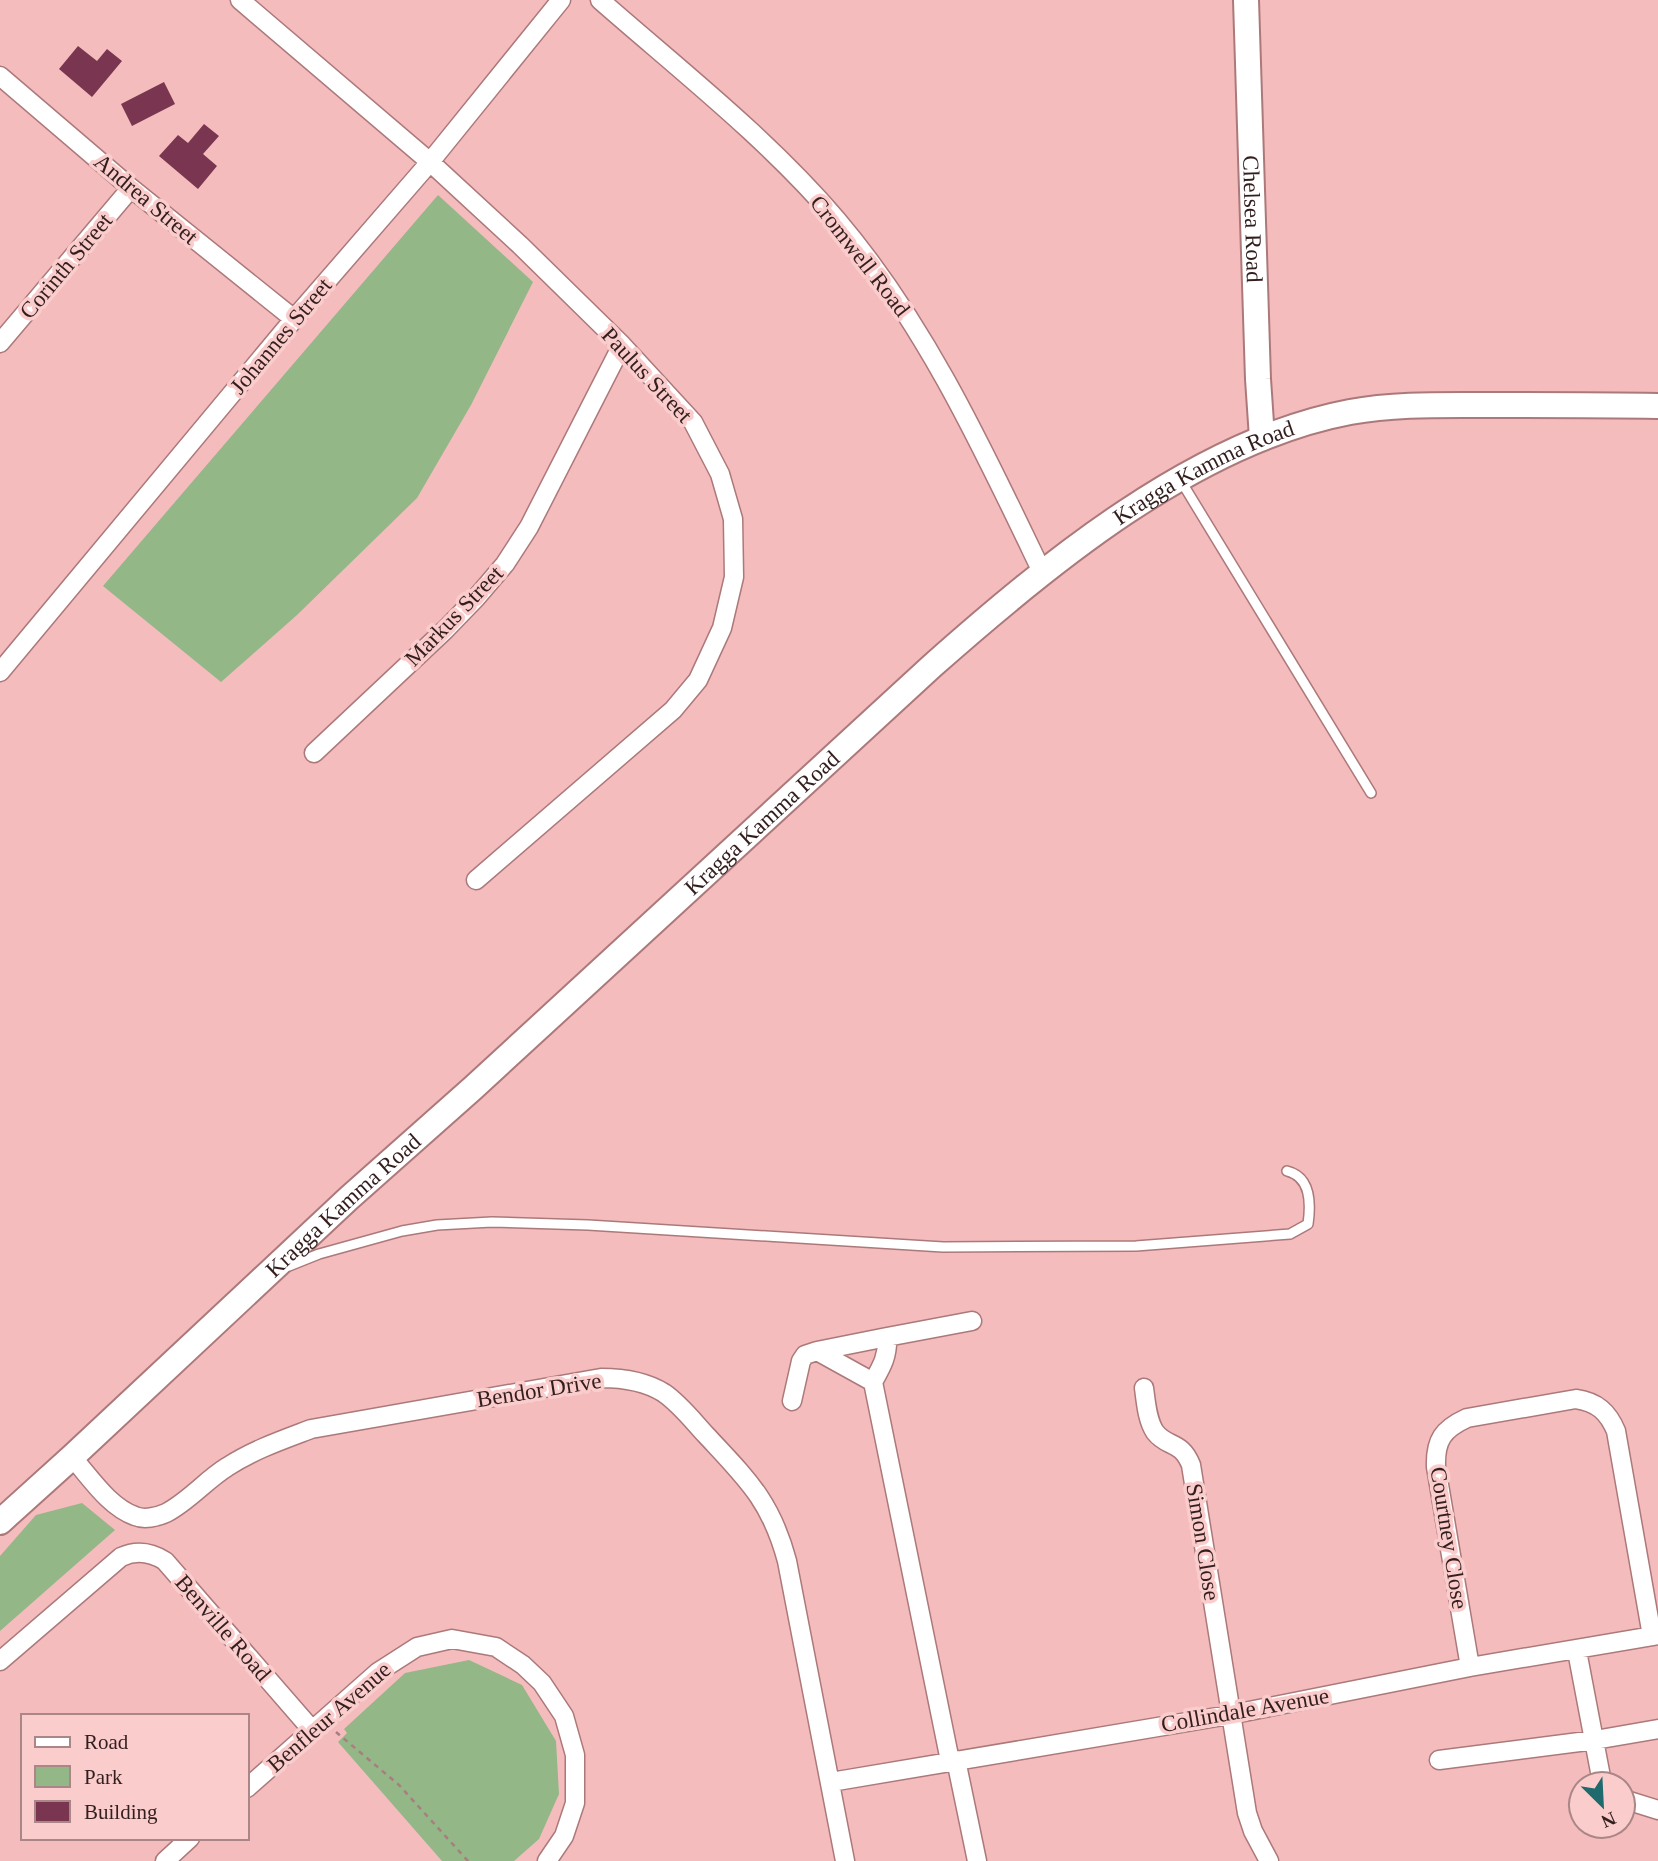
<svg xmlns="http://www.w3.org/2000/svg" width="1658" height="1861" viewBox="0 0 1658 1861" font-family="'Times New Roman',serif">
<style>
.green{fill:#93b787}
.building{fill:#7a3550}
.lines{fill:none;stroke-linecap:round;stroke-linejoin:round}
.lane-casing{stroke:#ac797a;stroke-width:12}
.street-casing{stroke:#ac797a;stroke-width:21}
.secondary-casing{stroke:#ac797a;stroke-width:28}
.path{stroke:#a87e7e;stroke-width:2.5;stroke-dasharray:5 5;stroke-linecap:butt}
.lane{stroke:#fff;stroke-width:9}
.street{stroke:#fff;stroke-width:18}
.secondary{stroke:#fff;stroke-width:24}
.labels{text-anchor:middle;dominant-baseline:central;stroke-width:7;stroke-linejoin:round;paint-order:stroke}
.street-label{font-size:23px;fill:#331e1e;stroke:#facccc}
</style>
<rect width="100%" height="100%" fill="#f4bcbc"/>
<path class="green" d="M 438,195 L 533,282 L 471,405 L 417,498 L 297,615 L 221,682 L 103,586 Z
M 82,1503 L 115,1530 L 0,1631 L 0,1556 L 36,1515 Z
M 469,1660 L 522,1685 L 556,1741 L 559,1794 L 539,1839 L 514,1861 L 442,1861 L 338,1742 L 347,1733 L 344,1729 L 405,1673 Z"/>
<path class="building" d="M 78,46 L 97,61 L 107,49 L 122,61 L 92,97 L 59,69 Z
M 164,82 L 175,104 L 132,126 L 121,104 Z
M 204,124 L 219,136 L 203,154 L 217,166 L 198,189 L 159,156 L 178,135 L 188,143 Z"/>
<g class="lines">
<g class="lane-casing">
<path id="lane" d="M 1181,481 L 1371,793
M 289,1266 L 319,1254 L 402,1231 L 437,1225 L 492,1222 L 588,1225 L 943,1247 L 1136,1246 L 1290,1234 L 1308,1224 C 1311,1203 1311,1177 1287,1171"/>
</g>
<g class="street-casing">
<path id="street" d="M 240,0 L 430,162 L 520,245 L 622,345 L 693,422 L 720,474 L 733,519 L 734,577 L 722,628 L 698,680 L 673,710 L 476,880
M 600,0 C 681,71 767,138 837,220 C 926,325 983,449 1042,572
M 0,76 L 131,188 L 294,319
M 0,343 L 131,188
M 0,672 L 294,319 L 430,162 L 561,0
M 314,753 L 445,630 L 476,598 L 505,564 L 529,527 L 622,345
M 817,1351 L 887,1337
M 873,1382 C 882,1366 888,1356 887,1337 L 972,1321
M 1144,1388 C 1146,1402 1147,1420 1155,1432 C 1167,1448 1181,1440 1191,1465 L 1247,1813 L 1253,1831 L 1269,1861
M 792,1401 L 801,1361 L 805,1355 L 817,1351 L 873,1382 L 950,1761
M 72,1457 C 90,1477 109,1507 135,1516 C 144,1520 157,1517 166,1513 C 189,1501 206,1480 227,1467 C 253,1450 282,1440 311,1429 L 601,1378 C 623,1378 645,1381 664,1393 C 680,1404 693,1421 706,1435 C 747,1479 771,1501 787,1561 L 845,1861
M 1577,1651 L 1601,1777 L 1604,1784
M 0,1661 L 121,1557 C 136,1550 151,1552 165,1561 L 312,1730
M 1470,1667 L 1436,1467 C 1435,1440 1443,1429 1467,1418 L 1576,1399 C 1597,1402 1608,1412 1616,1431 L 1652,1636
M 956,1760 L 977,1861
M 1439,1760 L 1595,1740 L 1658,1729
M 831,1782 L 1229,1715 L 1470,1667 L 1658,1635
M 247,1788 L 378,1672 L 417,1647 L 452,1639 L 496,1647 L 523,1665 L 542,1683 L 564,1716 L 575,1755 L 575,1803 L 564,1836 L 547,1861
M 1623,1799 L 1658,1810
M 165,1861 L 190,1838"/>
</g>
<g class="secondary-casing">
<g id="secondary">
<path id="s1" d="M 1246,0 L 1258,379 L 1262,438"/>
<path id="s2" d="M 0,1522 L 72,1457 L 349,1198 L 473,1088 L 932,666 C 1047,564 1196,441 1350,412 C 1394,404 1438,405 1483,405 C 1541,405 1600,405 1658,406"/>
</g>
</g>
<path class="path" d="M 336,1732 L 399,1785 L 468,1861"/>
<use href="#lane" class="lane"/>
<use href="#street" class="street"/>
<use href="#secondary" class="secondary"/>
</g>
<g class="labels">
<g class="street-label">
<text transform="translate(146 199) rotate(40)">Andrea Street</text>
<text stroke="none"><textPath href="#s1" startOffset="219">Chelsea Road</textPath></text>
<text transform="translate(860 256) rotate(52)">Cromwell Road</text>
<text transform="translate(66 266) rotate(-50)">Corinth Street</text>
<text transform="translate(281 336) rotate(-50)">Johannes Street</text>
<text transform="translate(647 375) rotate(47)">Paulus Street</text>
<text stroke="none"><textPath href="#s2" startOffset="1601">Kragga Kamma Road</textPath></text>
<text transform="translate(454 616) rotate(-46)">Markus Street</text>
<text stroke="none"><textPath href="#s2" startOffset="1034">Kragga Kamma Road</textPath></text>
<text stroke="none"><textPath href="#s2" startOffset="467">Kragga Kamma Road</textPath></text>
<text transform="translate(539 1390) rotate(-9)">Bendor Drive</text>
<text transform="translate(1449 1538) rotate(81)">Courtney Close</text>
<text transform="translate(1203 1542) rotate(81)">Simon Close</text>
<text transform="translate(223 1628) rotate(49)">Benville Road</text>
<text transform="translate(1245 1710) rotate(-10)">Collindale Avenue</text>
<text transform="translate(329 1717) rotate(-41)">Benfleur Avenue</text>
</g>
</g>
<rect x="21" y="1714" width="228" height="126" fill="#facccc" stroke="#aa8686" stroke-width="2"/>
<rect x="35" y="1737" width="35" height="10" fill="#ffffff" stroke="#aa8686" stroke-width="2"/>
<text x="84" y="1749" font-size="21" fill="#331e1e">Road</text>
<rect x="35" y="1766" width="35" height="21" fill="#93b787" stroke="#aa8686" stroke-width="2"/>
<text x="84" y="1784" font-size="21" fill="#331e1e">Park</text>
<rect x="35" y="1801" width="35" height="21" fill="#7a3550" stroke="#aa8686" stroke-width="2"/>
<text x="84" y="1819" font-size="21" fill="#331e1e">Building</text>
<g transform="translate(1602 1805) rotate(156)"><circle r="33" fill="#facccc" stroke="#aa8686" stroke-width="2"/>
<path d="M0-5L12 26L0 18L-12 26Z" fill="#1e6a6c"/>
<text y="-10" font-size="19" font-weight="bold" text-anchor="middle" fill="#331e1e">N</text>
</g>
</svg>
